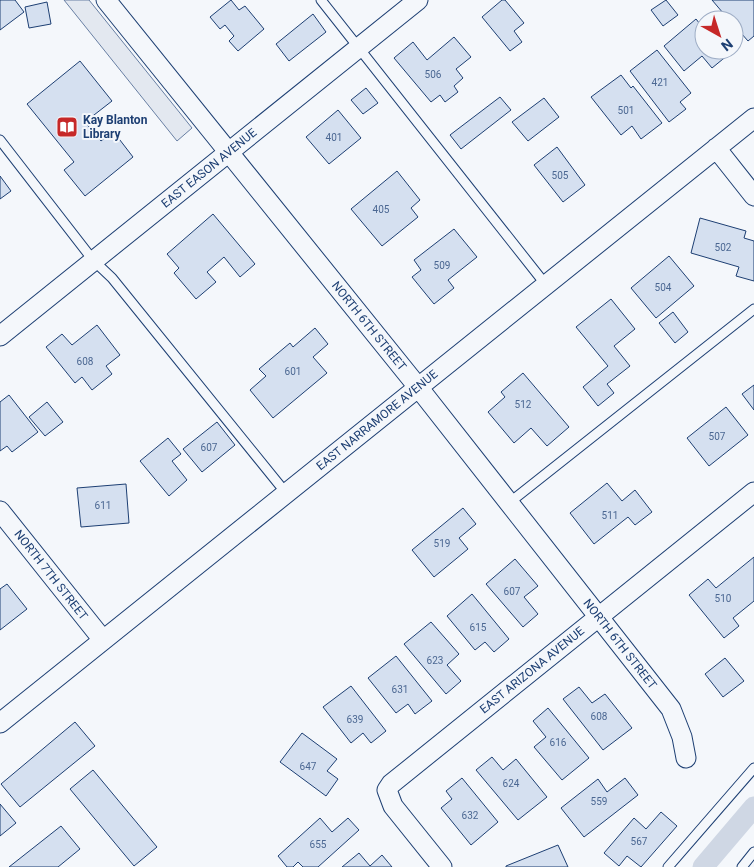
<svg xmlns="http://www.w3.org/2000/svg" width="754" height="867" viewBox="0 0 754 867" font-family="Roboto,sans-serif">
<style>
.parking{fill:#e3e8f0;stroke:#687fa3}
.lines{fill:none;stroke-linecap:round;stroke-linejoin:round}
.canal{stroke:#cfd7e4;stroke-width:21}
.building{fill:#d5e0f0;stroke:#1d3f73}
.lane-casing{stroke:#1d3f73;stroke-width:11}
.street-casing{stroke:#1d3f73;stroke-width:21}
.lane{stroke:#f4f7fb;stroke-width:9}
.street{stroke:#f4f7fb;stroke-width:19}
.labels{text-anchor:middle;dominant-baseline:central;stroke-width:4;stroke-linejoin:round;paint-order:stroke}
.number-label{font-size:10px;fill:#4b6792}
.poi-label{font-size:12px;font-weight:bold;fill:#1d3f73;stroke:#f4f7fb;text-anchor:start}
.street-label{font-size:12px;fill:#1d3f73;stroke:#f4f7fb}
</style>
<rect width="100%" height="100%" fill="#f4f7fb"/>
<path class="parking" d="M 64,0 L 89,0 L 192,128 L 177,141 Z"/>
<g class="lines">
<path class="canal" d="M 703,867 L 754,807"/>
</g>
<path class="building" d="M 0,0 L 15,0 L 24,12 L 0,30 Z
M 231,0 L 239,10 L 245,6 L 264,29 L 238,51 L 229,41 L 234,36 L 225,25 L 220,29 L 210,17 Z
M 502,0 L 505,0 L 524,23 L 514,31 L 522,42 L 510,51 L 482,17 Z
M 666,0 L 678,15 L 663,26 L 651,10 Z
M 712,0 L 754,0 L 754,36 L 748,41 L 734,25 L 734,20 L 729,20 Z
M 47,2 L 51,24 L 29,28 L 25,7 Z
M 313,14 L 326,32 L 289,61 L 276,44 Z
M 696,19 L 704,29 L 704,50 L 734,50 L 712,68 L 702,56 L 684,71 L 664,46 Z
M 454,37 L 471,57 L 456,69 L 463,78 L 454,86 L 458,92 L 445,102 L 440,95 L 431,102 L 394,58 L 413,42 L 427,60 Z
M 657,50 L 691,93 L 680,102 L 686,109 L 669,122 L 630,71 Z
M 80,61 L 112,101 L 85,122 L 101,141 L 113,131 L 133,157 L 85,196 L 64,170 L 74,162 L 27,104 Z
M 621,75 L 631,88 L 633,86 L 662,123 L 641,139 L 632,126 L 621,135 L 591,97 Z
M 366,88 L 378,103 L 363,114 L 351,100 Z
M 500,97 L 511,110 L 461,149 L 450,135 Z
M 544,98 L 559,117 L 528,141 L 512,122 Z
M 338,110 L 361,138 L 329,164 L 306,137 Z
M 557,147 L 585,185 L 563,202 L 534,165 Z
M 397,171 L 420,200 L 411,208 L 418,217 L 382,246 L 351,209 Z
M 0,176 L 11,191 L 0,199 Z
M 213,214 L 255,264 L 240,277 L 224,257 L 207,272 L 216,282 L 196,299 L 174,273 L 179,268 L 167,254 Z
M 700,218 L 746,231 L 744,238 L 754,241 L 754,281 L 736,276 L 739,267 L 691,253 Z
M 454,229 L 477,257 L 448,280 L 454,288 L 434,304 L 412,277 L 421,270 L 414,260 Z
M 669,256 L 694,286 L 656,318 L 631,288 Z
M 611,299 L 635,329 L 614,346 L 630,366 L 607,384 L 614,393 L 598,406 L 583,387 L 608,366 L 576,327 Z
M 673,312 L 688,332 L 675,343 L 659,323 Z
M 97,325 L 120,355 L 106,366 L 112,374 L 92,390 L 82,377 L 75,383 L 46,347 L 62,334 L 72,345 Z
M 315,328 L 328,344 L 313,357 L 327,373 L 273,418 L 250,390 L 266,376 L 259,369 L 290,343 L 293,347 Z
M 523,373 L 569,427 L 547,446 L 531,428 L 514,443 L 488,412 L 505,397 L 501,392 Z
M 754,385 L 754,410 L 742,394 Z
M 9,395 L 38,432 L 12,452 L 7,446 L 0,451 L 0,402 Z
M 47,402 L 63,422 L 45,436 L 29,417 Z
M 726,407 L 748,435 L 709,466 L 687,438 Z
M 217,422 L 235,445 L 202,472 L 183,449 Z
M 168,438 L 181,454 L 172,461 L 187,480 L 169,496 L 140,461 Z
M 607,483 L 622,501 L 635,490 L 652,512 L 635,525 L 628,517 L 594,544 L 570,513 Z
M 126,484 L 129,523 L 81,527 L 77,488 Z
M 463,508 L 476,524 L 459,538 L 468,549 L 434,577 L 412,550 Z
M 754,557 L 754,601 L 733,618 L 739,626 L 724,638 L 689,595 L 708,579 L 716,588 Z
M 515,559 L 538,586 L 524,597 L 538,614 L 523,627 L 486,584 Z
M 7,584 L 27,609 L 0,630 L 0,589 Z
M 472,594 L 509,639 L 494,652 L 485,642 L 475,650 L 447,616 Z
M 431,622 L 459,654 L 447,665 L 461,681 L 446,694 L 404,644 Z
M 396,656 L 432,701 L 415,714 L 408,704 L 396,713 L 368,678 Z
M 725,658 L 744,681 L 723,697 L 705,674 Z
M 351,686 L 386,731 L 371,743 L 363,733 L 351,743 L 323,707 Z
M 579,687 L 592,703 L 605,694 L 632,728 L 603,750 L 563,699 Z
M 548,708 L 589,758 L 562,780 L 534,747 L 546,737 L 533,721 Z
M 75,722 L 95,746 L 20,807 L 1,784 Z
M 302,733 L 337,759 L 327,771 L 338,779 L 326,796 L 280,762 Z
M 492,757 L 503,770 L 516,759 L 547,797 L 518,820 L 476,770 Z
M 93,770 L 157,847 L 134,866 L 70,789 Z
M 462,778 L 498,822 L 471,845 L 441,808 L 452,799 L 446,791 Z
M 625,778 L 638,795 L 584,837 L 561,808 L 598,779 L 607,792 Z
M 0,804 L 16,823 L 0,836 Z
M 661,812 L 677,826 L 641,867 L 627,856 L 619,866 L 604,853 L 634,818 L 646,829 Z
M 320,818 L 332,832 L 348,818 L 359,830 L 318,867 L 303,867 L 298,862 L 293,867 L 287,867 L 278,856 Z
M 61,826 L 80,849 L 58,867 L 9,867 Z
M 558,845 L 568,867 L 506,867 L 506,866 Z
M 359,853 L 370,866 L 382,855 L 392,867 L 342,867 Z"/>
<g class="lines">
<g class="lane-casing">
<path id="lane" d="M 321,0 L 546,285
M 0,140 L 93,260 L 112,278 L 286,493
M 509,503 L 754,309
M 668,867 L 754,768
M 742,867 L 754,852"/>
</g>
<g class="street-casing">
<path id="street" d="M 106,0 L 418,387 L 671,709 L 682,737 L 686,758
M 716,148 L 754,196
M 0,336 L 418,0
M 0,511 L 103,640
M 0,723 L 754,118
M 442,867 L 393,806 L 387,790 L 391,784 L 754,492"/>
</g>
<use href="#lane" class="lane"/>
<use href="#street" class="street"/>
</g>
<defs>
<g id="library-square" transform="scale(1.125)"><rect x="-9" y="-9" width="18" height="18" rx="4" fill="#c62828" stroke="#f4f7fb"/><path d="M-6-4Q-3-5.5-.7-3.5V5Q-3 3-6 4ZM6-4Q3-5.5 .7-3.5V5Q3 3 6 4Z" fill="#fff"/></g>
</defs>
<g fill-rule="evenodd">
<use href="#library-square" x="67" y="127"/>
</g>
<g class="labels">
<g class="number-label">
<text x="433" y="74">506</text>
<text x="660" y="82">421</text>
<text x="626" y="110">501</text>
<text x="334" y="137">401</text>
<text x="560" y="175">505</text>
<text x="381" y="209">405</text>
<text x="723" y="247">502</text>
<text x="442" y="265">509</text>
<text x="663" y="287">504</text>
<text x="85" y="361">608</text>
<text x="293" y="371">601</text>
<text x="523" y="404">512</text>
<text x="717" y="436">507</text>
<text x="209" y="447">607</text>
<text x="103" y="505">611</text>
<text x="610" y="515">511</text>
<text x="442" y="543">519</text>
<text x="512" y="591">607</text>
<text x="723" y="598">510</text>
<text x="478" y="627">615</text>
<text x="435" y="660">623</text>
<text x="400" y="689">631</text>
<text x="599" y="716">608</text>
<text x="355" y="719">639</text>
<text x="558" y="742">616</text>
<text x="308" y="766">647</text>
<text x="511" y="783">624</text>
<text x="599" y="801">559</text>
<text x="470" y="815">632</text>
<text x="639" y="841">567</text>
<text x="318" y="844">655</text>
</g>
<g class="poi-label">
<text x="83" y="120">Kay Blanton<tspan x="83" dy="14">Library</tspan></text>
</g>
<g class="street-label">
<text transform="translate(209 168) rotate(-39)">EAST EASON AVENUE</text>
<text transform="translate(369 326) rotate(51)">NORTH 6TH STREET</text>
<text transform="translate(377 420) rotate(-39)">EAST NARRAMORE AVENUE</text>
<text transform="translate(51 575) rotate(52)">NORTH 7TH STREET</text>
<text transform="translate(620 644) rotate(52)">NORTH 6TH STREET</text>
<text transform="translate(532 670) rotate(-39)">EAST ARIZONA AVENUE</text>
</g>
</g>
<g transform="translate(719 35) rotate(141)"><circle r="24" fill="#f4f7fb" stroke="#9eadc5"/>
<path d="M0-4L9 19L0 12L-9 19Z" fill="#c62828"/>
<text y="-8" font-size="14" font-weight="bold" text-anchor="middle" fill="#1d3f73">N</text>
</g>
</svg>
